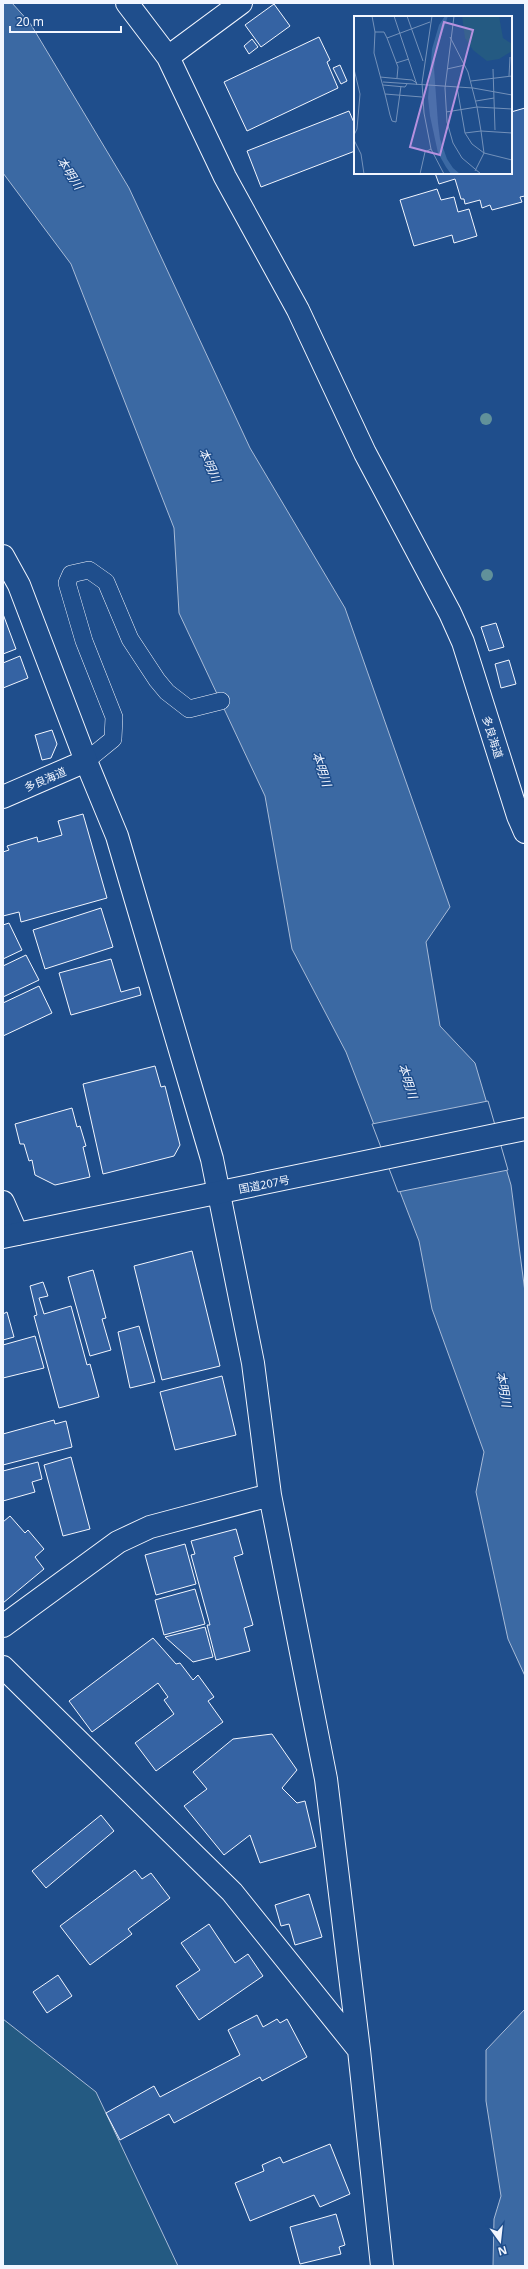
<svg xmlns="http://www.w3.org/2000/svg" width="528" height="2269" viewBox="0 0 528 2269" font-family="'Noto Sans','Noto Sans JP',sans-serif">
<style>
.green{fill:#245a82;stroke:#a8bbd7}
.water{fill:#3b69a3;stroke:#a8bbd7}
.pier{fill:#1f4e8c;stroke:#a8bbd7}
.building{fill:#3563a3;stroke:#f2f6ff}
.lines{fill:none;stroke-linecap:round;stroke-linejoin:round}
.lane-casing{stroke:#f2f6ff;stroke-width:18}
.street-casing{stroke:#f2f6ff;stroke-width:24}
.secondary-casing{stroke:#f2f6ff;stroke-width:24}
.highway-casing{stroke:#f2f6ff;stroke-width:24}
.lane{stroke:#1f4e8c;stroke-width:17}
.street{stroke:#1f4e8c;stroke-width:22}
.secondary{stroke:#1f4e8c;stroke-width:22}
.highway{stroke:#1f4e8c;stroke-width:22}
.tree{fill:#61919a}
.labels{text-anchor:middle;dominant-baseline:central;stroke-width:3;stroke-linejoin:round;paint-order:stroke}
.street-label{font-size:11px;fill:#f2f6ff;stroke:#1f4e8c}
.water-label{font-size:12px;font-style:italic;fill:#f2f6ff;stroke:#1f4e8c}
.inset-road{fill:none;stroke:#7391ba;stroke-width:1}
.view{fill:#b691df;fill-opacity:0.15;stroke:#b691df;stroke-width:2}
.inset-edge{fill:none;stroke:#f2f6ff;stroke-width:2}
</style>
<rect width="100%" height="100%" fill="#1f4e8c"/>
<path class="green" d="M 3,2019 L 96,2092 L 178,2266 L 3,2266 Z"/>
<path class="water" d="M 3,3 L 12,3 L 30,23 L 129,188 L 250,448 L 345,608 L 450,907 L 426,942 L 440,1026 L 475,1063 L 511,1185 L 525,1292 L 525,1676 L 508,1639 L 476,1492 L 484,1452 L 432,1309 L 419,1241 L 346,1052 L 292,949 L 265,796 L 179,613 L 174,528 L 71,264 L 3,173 Z
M 525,2009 L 525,2266 L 493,2266 L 494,2219 L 501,2196 L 486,2101 L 486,2050 Z"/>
<path class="pier" d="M 488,1101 L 508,1170 L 398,1192 L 372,1124 Z"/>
<path class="building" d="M 274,4 L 290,26 L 261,47 L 245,25 Z
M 319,37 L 330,60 L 327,62 L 338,88 L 247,131 L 224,82 Z
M 252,39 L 258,47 L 249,54 L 244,46 Z
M 340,65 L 347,81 L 341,84 L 333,68 Z
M 525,108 L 525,196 L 520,197 L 522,202 L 492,210 L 490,205 L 482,208 L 480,200 L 465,204 L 464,199 L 461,199 L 455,179 L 439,184 L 435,173 L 511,173 L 511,112 Z
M 349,111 L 355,125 L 355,151 L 261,187 L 247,151 Z
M 437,189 L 441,200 L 454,197 L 458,212 L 469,209 L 477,236 L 454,243 L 452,235 L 414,246 L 400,200 Z
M 3,614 L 16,649 L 3,654 Z
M 496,623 L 504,647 L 489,651 L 481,627 Z
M 20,656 L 28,678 L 3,688 L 3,663 Z
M 509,660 L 516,684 L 501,688 L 495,664 Z
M 52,730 L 57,744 L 51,758 L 42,760 L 35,735 Z
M 83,814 L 107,898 L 21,922 L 19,912 L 3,916 L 3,852 L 9,850 L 7,846 L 37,837 L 38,842 L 62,835 L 58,821 Z
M 101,908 L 113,947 L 45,969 L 33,930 Z
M 9,923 L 22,950 L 3,959 L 3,925 Z
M 26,955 L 39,980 L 3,997 L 3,966 Z
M 111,959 L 121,992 L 139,987 L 141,995 L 71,1015 L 59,973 Z
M 39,986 L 52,1013 L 3,1036 L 3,1003 Z
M 155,1066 L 161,1087 L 165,1086 L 180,1145 L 174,1156 L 103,1174 L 83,1084 Z
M 72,1108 L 77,1127 L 80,1126 L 86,1146 L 83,1147 L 90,1177 L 55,1185 L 35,1175 L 32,1160 L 29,1161 L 24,1144 L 20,1144 L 15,1124 Z
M 192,1251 L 220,1366 L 162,1380 L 134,1266 Z
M 93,1270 L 106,1318 L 102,1319 L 111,1350 L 90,1356 L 68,1277 Z
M 43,1282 L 48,1296 L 39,1298 L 44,1314 L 71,1306 L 87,1365 L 90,1364 L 99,1397 L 59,1408 L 34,1316 L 37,1315 L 30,1286 Z
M 7,1312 L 14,1337 L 3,1340 L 3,1314 Z
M 139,1326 L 155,1382 L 130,1388 L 118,1332 Z
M 35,1336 L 44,1368 L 3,1378 L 3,1345 Z
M 222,1376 L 236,1435 L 175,1450 L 160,1392 Z
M 54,1420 L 55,1424 L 66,1421 L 72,1447 L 3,1465 L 3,1434 Z
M 71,1457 L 90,1529 L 63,1536 L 44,1465 Z
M 38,1462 L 42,1479 L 32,1482 L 35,1492 L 3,1501 L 3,1471 Z
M 10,1516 L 25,1533 L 28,1530 L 44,1549 L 35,1557 L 44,1569 L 3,1603 L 3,1522 Z
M 236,1529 L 243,1554 L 234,1557 L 253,1625 L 244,1628 L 250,1651 L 216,1660 L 207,1625 L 210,1625 L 191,1555 L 195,1554 L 191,1541 Z
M 185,1544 L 196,1584 L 156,1595 L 145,1555 Z
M 195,1589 L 205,1624 L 164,1635 L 155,1600 Z
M 205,1627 L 213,1657 L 193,1662 L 165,1637 Z
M 153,1638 L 176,1664 L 180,1663 L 193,1680 L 198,1675 L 214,1697 L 208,1701 L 223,1722 L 156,1771 L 135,1743 L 174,1714 L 164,1700 L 168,1697 L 158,1683 L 92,1732 L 69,1701 Z
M 272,1734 L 297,1770 L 282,1788 L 297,1803 L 305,1801 L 316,1847 L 260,1863 L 250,1835 L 224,1855 L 184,1806 L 207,1789 L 193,1772 L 233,1739 Z
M 101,1815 L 114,1831 L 46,1888 L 32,1871 Z
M 135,1870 L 142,1879 L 151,1873 L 170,1898 L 128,1929 L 132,1934 L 90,1965 L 60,1926 Z
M 309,1894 L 322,1937 L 295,1945 L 289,1924 L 281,1926 L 275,1905 Z
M 209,1924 L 235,1963 L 248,1954 L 263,1976 L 199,2020 L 176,1986 L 200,1970 L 181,1943 Z
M 58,1975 L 72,1996 L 47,2013 L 33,1992 Z
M 257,2015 L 263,2027 L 277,2019 L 280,2023 L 287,2019 L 307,2057 L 262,2081 L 260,2077 L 174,2123 L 169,2114 L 120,2140 L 106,2113 L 154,2086 L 160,2097 L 240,2055 L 228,2030 Z
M 330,2144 L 350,2194 L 320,2207 L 314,2195 L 250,2221 L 235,2183 L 264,2171 L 262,2165 L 280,2157 L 283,2163 Z
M 336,2214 L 345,2245 L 339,2247 L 341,2254 L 300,2264 L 290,2227 Z"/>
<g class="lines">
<g class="lane-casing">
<path id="lane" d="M 86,761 L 113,739 L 114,717 L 84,641 L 67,583 L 71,574 L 89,570 L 106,582 L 130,639 L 157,680 L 167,692 L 189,709 L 221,701"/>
</g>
<g class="street-casing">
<path id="street" d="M 127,3 L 168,57 L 225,177 L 298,310 L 365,453 L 450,613 L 463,642 L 518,816 L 525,832
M 168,57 L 241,3
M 3,556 L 19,585 L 86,761 L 117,836 L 212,1159 L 253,1363 L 270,1495 L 326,1779 L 359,2050 L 382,2266
M 3,797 L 86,761
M 3,1626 L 118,1542 L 150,1527 L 270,1495
M 3,1667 L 232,1892 L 359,2050"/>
</g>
<g class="secondary-casing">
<path id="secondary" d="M 3,1202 L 17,1234"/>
</g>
<g class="highway-casing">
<path id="highway" d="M 3,1237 L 525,1129"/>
</g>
<use href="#lane" class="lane"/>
<use href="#street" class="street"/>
<use href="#secondary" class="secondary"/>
<use href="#highway" class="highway"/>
</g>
<g class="tree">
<circle cx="486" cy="419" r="6"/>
<circle cx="487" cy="575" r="6"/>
</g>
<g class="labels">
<g class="street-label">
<text transform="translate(493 737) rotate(72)">多良海道</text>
<text transform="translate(45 779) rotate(-23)">多良海道</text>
<text transform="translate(264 1184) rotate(-11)">国道207号</text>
</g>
<g class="water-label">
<text transform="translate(70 173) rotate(57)">本明川</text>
<text transform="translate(210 465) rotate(66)">本明川</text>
<text transform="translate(322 769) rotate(72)">本明川</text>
<text transform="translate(408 1081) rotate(72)">本明川</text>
<text transform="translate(504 1389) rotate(80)">本明川</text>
</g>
</g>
<g transform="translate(354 16)">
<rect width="158" height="158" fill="#1f4e8c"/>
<path d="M 108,0 L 145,0 L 149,22 L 158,28 L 158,35 L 145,43 L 133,45 L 119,34 L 111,22 Z" fill="#245a82"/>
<path d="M 91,0 L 94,0 L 82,35 L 80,52 L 84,107 L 86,123 L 93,143 L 99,152 L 106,158 L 97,158 L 92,151 L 84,137 L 76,100 L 74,82 L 78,33 L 85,9 Z" fill="#3b69a3"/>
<path class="inset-road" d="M 18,0 L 21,16 L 20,37 L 31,78 L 68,81M 40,0 L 63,69M 53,0 L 69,45M 78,0 L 68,67 L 70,97 L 77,133 L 90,158M 100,0 L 91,72 L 93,106 L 99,127 L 108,142 L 127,158M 21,16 L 30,16 L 33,22 L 44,51 L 43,62M 96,21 L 114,56 L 123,91 L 158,93M 33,22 L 76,6M 42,47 L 55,43M 0,53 L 6,78 L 3,113 L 0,119M 93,53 L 111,49M 139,53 L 141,114M 155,60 L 156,41M 26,61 L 58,64 L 63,67M 117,65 L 158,60M 29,66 L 119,72 L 158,79M 29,69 L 51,71 L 53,68M 103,71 L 111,117 L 118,128 L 130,137 L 158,144M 31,78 L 36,99 L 38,105 L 42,106M 122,85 L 140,82M 92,96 L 123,91 L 127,115 L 158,117M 42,106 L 47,70M 111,117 L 127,115 L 130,137 L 121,155M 0,124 L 7,138 L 10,158M 66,158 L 71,136 L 77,133"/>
<path class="view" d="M 90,6 L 119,14 L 86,139 L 56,131 Z"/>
<rect width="158" height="158" class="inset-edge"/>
</g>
<rect width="528" height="2269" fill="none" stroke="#f2f6ff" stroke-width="8"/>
<g transform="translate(500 2241) rotate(165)" stroke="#1f4e8c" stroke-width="3" paint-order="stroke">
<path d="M0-3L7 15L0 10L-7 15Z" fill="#f2f6ff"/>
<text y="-6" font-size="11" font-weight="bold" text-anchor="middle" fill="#f2f6ff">N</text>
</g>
<path d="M10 26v6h111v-6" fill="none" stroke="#f2f6ff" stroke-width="2"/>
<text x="16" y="26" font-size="12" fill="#f2f6ff" stroke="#1f4e8c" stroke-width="3" paint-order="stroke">20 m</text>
</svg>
